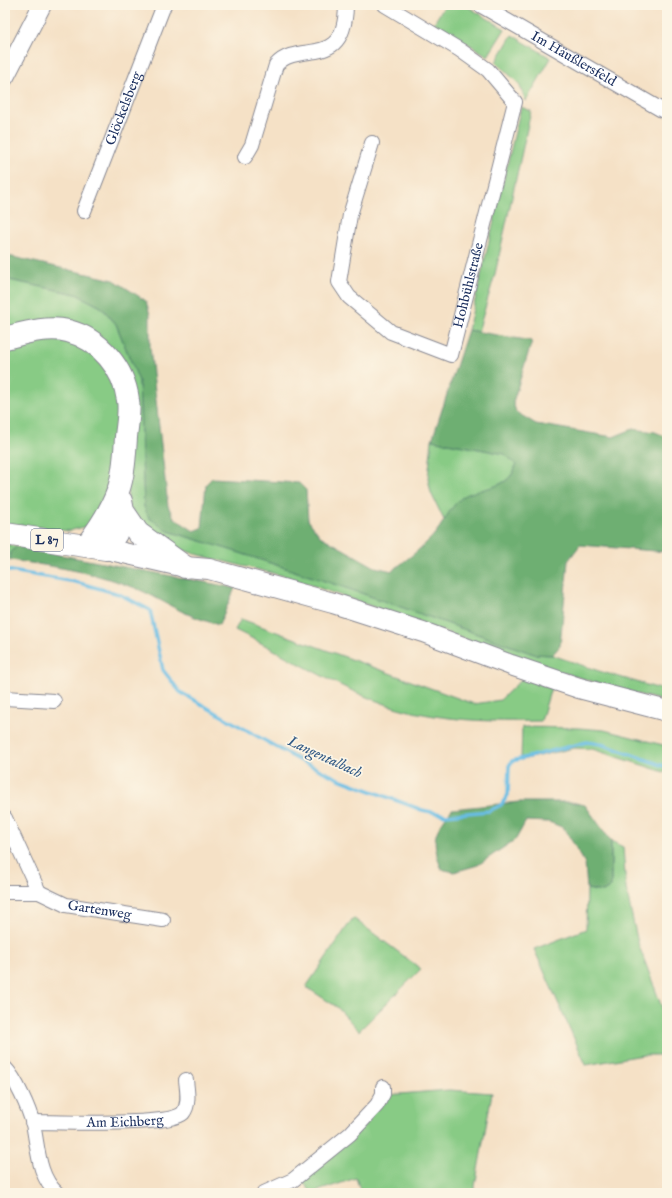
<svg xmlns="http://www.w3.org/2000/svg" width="672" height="1198" viewBox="0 0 672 1198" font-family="'IM FELL English',serif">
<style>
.green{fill:#88cb85;stroke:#527d72}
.forest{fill:#6eaf72;stroke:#446f68}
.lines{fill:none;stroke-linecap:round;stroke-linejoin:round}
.stream{stroke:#68bde5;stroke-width:3.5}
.minor-casing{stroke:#888892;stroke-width:16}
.tertiary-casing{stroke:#888892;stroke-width:20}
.secondary-casing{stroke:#888892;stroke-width:22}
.primary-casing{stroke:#888892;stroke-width:24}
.minor{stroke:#fff;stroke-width:14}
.tertiary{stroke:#fff;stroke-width:18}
.secondary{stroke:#fff;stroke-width:20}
.primary{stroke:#fff;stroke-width:22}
.labels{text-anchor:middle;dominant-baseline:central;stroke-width:3.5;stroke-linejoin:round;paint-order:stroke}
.shield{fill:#fcf5e5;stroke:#5e6a86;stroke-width:1}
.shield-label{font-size:13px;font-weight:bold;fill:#1b2f5e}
.street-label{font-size:14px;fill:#1b2f5e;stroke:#fcf5e5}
.water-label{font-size:15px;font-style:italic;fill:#325a86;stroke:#fcf5e5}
</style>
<rect width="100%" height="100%" fill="#fcf5e5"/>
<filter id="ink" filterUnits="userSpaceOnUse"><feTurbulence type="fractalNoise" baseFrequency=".025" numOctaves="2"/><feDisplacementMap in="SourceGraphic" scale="8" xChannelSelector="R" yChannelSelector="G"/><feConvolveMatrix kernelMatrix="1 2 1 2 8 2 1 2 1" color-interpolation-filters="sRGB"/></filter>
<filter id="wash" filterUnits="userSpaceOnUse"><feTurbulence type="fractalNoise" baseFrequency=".012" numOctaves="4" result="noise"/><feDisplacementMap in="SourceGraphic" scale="16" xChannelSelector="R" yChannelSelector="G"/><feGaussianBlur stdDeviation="0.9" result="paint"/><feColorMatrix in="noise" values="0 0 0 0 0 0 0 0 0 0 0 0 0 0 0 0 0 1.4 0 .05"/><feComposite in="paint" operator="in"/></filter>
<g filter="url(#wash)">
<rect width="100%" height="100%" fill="#f5e1c6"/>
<path class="green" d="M 445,5 L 465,5 L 505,29 L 488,56 L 434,23 Z
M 512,35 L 551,58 L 526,101 L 519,84 L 496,62 Z
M 521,107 L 531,111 L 495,274 L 478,332 L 468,330 Z
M 5,270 L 9,280 L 76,294 L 101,307 L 116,324 L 139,381 L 144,507 L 168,531 L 237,552 L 361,593 L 534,654 L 552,655 L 599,671 L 667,691 L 667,702 L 597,683 L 533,663 L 288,577 L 210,558 L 165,545 L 129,508 L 113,351 L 5,329 Z
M 41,337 L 64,339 L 82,346 L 97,358 L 113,379 L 119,404 L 117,449 L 110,493 L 91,525 L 69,531 L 5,523 L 5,347 Z
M 432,440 L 505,454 L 516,465 C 510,489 484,487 465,496 C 457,500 450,513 444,520 L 431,493 L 428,478 Z
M 5,544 L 17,546 L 10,553 L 11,560 L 5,559 Z
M 241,619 L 474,704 L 500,700 L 523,678 L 551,688 L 541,721 C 489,722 437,721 388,705 C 334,687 286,654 235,630 Z
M 522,727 L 579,728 L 604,730 L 667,746 L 667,773 L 592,749 L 574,748 L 521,760 Z
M 611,841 L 623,847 L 626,889 L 638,943 L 667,1021 L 667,1055 L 643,1055 L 586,1065 L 534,949 L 586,929 L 587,889 L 603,892 L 611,887 Z
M 353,918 L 421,969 L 359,1031 L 337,1007 L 306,987 Z
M 449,1090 L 492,1093 L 475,1186 L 475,1193 L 405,1193 L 405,1190 L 397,1193 L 361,1193 L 356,1178 L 312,1193 L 300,1178 L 387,1095 Z"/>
<path class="forest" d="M 8,256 L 114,280 L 146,301 L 150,315 L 150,347 L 168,506 L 174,518 L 194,531 L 202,528 L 206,484 L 212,478 L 299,483 L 306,490 L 308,520 L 320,536 L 375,567 L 392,571 C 406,560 420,550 432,537 C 443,526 450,505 464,496 C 483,486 510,490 516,465 L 505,454 L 432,440 L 468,330 L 532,341 L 513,402 L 516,412 L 536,424 L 613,437 L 633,429 L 655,432 L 667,437 L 667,552 L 580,545 L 568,561 L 560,646 L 552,655 L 534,654 L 361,593 L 237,552 L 168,531 L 149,518 L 144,507 L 139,381 L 116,324 L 101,307 L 76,294 L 9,280 C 5,271 3,266 8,256 Z
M 17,546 L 45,552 L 235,588 L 219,625 C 209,622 199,619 190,615 C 168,606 149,592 127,585 C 90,571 49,566 11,560 L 10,553 Z
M 519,802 L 571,802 L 585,805 L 611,841 L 611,887 L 603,892 L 587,889 L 585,863 L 564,828 L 549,822 L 526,821 L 516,839 L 478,865 L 454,872 L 441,869 C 432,837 432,835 452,809 Z"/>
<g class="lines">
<path class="stream" d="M 5,570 L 76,582 L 119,594 L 150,610 L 163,670 L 180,692 L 297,759 L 339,779 L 422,810 L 446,815 L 489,811 L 501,805 L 508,795 L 509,766 L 512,761 L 587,742 L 601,744 L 667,767"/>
</g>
</g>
<g filter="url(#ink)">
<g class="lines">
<g class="minor-casing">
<g id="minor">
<path id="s1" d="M 480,5 L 667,113"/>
<path id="s2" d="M 372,143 L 350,215 L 339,282 L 349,297 L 391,332 L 451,355 L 515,102 L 488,70 L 460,50 L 385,5"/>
<path d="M 245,157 L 252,145 L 276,65 C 299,39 345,72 346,5"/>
<path id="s3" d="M 84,211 L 164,5"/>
<path d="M 5,698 L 54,701"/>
<path d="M 5,818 L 39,892"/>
<path id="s4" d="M 5,892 L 39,892 L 66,905 L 163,920"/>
<path d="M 5,1068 C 16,1079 29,1109 33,1124 C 38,1147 38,1177 57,1193"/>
<path id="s5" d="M 32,1122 C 57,1122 169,1127 183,1113 C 190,1104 187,1090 186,1080"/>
<path d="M 264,1193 L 293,1180 L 350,1134 L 377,1105 L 383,1094 L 383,1087"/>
</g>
</g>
<g class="tertiary-casing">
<path id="tertiary" d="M 5,77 L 42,5"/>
</g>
<g class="secondary-casing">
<path id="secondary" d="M 106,549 L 185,567 L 209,569 L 333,603 L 423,632 L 511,665 L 579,688 L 667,711"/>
</g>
<g class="primary-casing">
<path id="primary" d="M 5,338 C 25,333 47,326 68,331 C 100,339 124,369 128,400 C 130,412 127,425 126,437 C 125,454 124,475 118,491 C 111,511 99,529 86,546
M 121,501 L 123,511 L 138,533 L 185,567
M 5,534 L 106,549 L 116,534 L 123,511"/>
</g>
<use href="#minor" class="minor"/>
<use href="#tertiary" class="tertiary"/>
<use href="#secondary" class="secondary"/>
<use href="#primary" class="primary"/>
</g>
</g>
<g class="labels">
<rect class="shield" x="31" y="529" width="32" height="22" rx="3"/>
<g class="shield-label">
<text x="47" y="540">L 87</text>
</g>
<g class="street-label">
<text stroke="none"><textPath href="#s1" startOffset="108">Im Häußlersfeld</textPath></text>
<text stroke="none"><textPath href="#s3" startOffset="110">Glöckelsberg</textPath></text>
<text stroke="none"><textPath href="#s2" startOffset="352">Hohbühlstraße</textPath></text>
<text stroke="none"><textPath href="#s4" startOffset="98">Gartenweg</textPath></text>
<text stroke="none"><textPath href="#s5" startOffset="93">Am Eichberg</textPath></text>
</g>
<g class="water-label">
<text transform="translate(325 757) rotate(25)">Langentalbach</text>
</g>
</g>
<rect width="672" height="1198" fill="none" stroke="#fcf5e5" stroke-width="20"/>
</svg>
